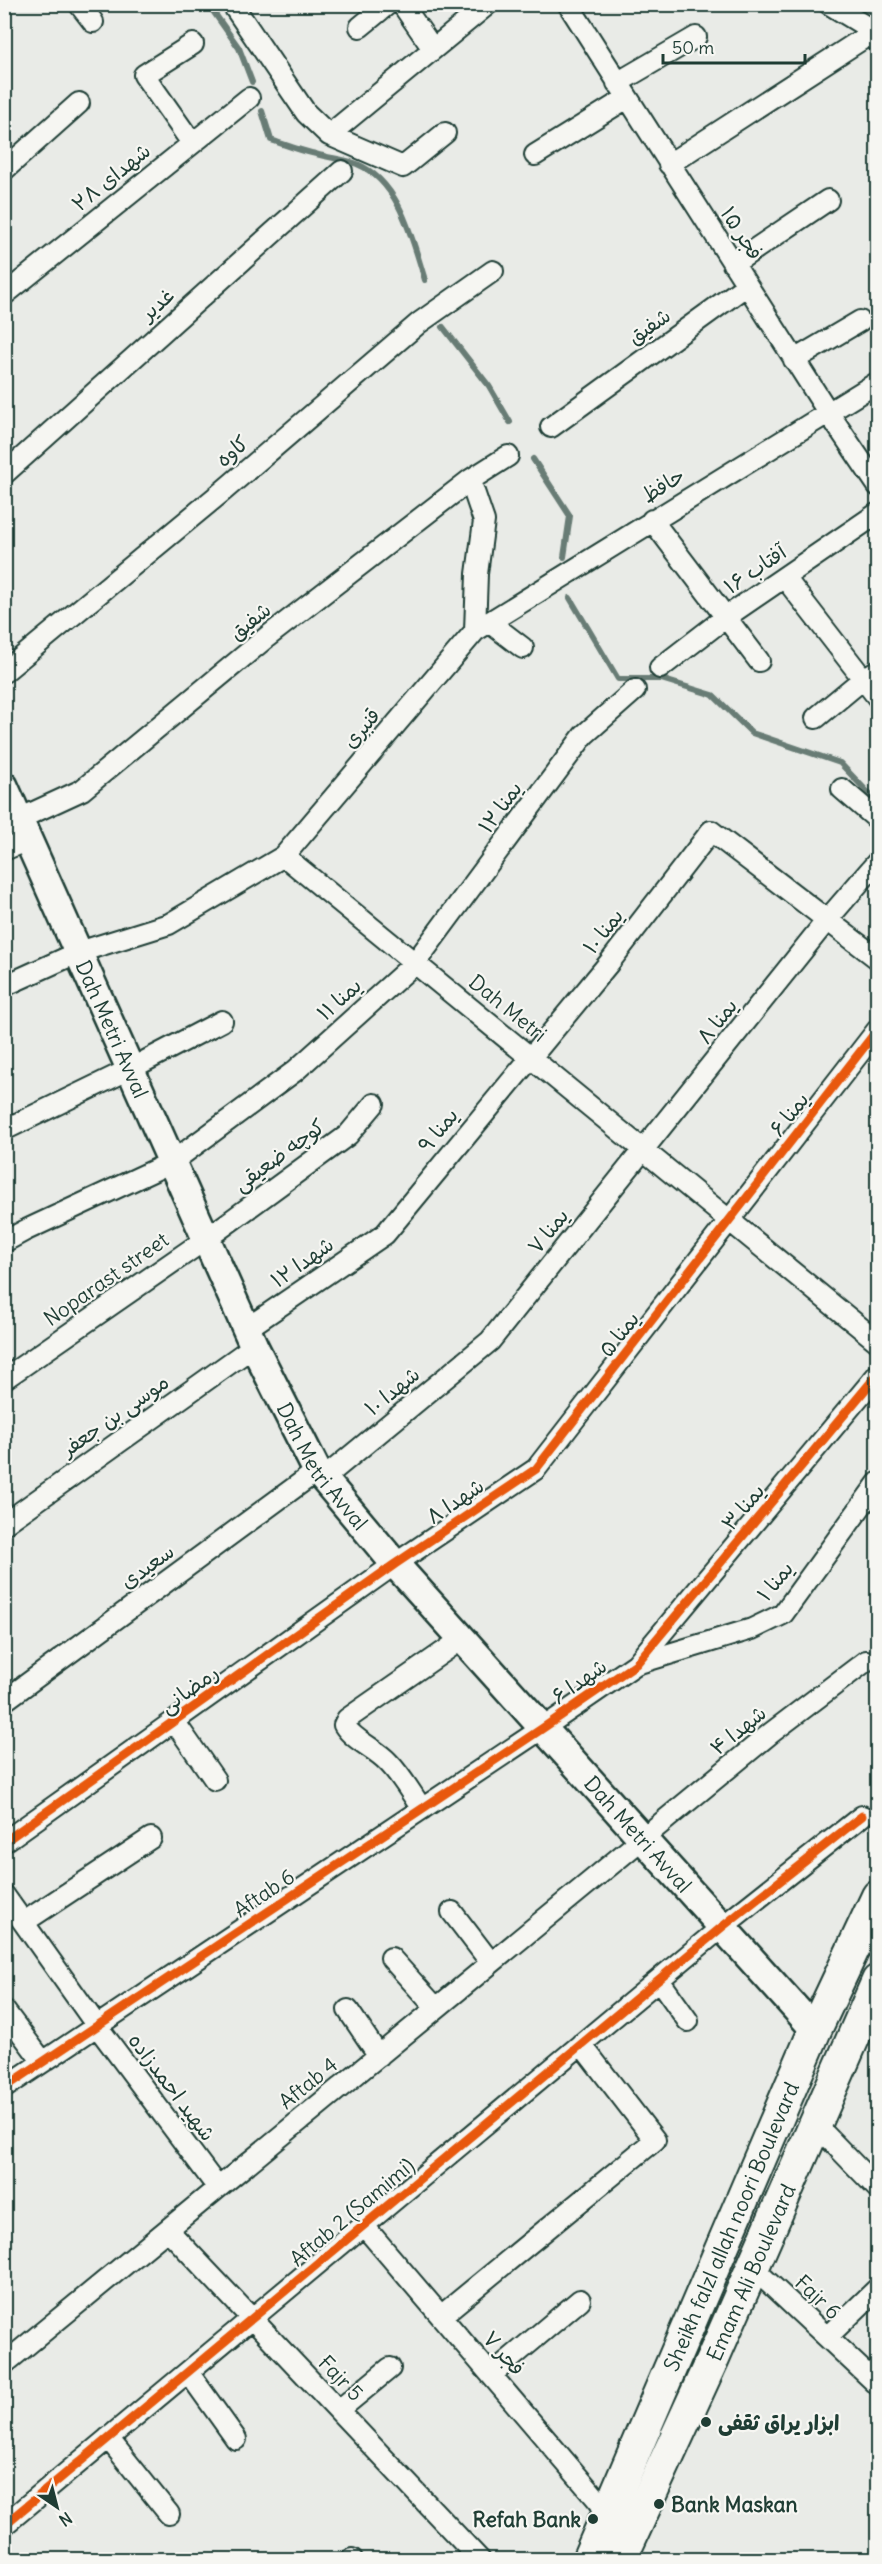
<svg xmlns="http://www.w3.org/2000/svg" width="882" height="2564" viewBox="0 0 882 2564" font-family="Delius,'Playpen Sans Arabic',sans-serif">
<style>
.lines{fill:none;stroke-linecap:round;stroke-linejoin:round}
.stream{stroke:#687c75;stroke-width:6}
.street-casing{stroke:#1f3d34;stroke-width:24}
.secondary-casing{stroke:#1f3d34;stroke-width:32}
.primary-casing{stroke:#1f3d34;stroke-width:36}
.street{stroke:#f6f6f2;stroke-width:20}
.secondary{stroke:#f6f6f2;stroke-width:27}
.primary{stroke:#f6f6f2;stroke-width:32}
.cycleway-casing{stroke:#f6f6f2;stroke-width:13}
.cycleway{stroke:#e8590c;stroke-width:9}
.poi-dot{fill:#1f3d34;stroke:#f6f6f2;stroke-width:2}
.labels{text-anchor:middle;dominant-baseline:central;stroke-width:4.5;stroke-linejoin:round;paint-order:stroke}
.street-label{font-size:21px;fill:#1f3d34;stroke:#f6f6f2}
.poi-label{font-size:21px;font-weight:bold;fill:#1f3d34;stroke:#f6f6f2;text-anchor:start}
</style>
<rect width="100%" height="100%" fill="#e9ebe7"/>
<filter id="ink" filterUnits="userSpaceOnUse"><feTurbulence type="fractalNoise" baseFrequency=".0167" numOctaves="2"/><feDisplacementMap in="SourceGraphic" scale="12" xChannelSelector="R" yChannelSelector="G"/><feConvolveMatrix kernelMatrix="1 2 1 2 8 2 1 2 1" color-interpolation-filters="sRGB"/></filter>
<g filter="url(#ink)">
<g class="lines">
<path class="stream" d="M 208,4 L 239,48 L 252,82
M 262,111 L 271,140 C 286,145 301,151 316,154 C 329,158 344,159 357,164 C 400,182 412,239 425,280
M 443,327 L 489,386 L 510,422
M 533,459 L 570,516 L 564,557
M 570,598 L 618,679 L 661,679 L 713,695 L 752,733 L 840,763 L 878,803"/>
<g class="street-casing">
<path id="street" d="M 79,4 L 93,22
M 232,4 L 306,113 L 329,135 L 403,167 L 445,133
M 402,4 L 433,49
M 568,4 L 828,412 L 878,486
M 829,4 L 862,24 L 878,42
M 360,27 L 388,4
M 617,83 L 696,37
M 329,135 L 488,4
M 192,143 L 144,75 L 193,44
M 535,155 L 627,98
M 669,164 L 870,34
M 4,170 L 79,103
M 733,264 L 828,200
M 4,295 L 249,98
M 794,360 L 860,321
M 551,427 L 747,285
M 4,474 L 342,171
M 470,480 L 484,521 L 477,574 L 475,631
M 652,520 L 759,661
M 785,578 L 878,698
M 489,622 L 523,648
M 660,668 L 726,617 L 878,513
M 4,672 L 223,491 L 419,323 L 493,271
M 816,718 L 863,679 L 878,670
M 842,789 L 878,820
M 19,819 L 82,790 L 267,637 L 470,480 L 508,456
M 4,850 L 28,840
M 284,856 L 878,1342
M 4,986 L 79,952 L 169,924 L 284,856 L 475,631 L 878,382
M 4,1130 L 130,1069 L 222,1021
M 4,1242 L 26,1230 L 172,1162 L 295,1071 L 415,963 L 584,735 L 635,690
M 246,1329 L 385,1234 L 609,963 L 711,831 L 878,959
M 4,1379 L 206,1239 L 348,1135 L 374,1104
M 324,1478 L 490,1341 L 827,920 L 878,861
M 4,1524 L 254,1346
M 636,1664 L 752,1629 L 783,1614 L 878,1483
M 4,1701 L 317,1471
M 174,1721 L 215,1780
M 422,1809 C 411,1793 401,1775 388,1762 C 375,1748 354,1741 344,1725 L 347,1719 L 462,1639
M 4,1842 L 395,1564 L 536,1469 L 878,1029
M 4,1895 L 97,2026 L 218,2188
M 452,1912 L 491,1963
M 24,1922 L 151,1838
M 391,1958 L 436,2008
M 659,1980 L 688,2021
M 4,2010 L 43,2062
M 348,2010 L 379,2056
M 4,2088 L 543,1728 L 636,1664 L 878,1374
M 814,2123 L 878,2189
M 364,2226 L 608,2512
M 168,2230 L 480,2560
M 753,2268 L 878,2385
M 441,2316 L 655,2140 L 581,2044
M 827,2337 L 878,2288
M 4,2364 L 642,1839 L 771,1733 L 866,1661
M 188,2372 L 236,2439
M 491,2375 L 580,2300
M 339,2410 L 390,2368
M 108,2438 L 169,2514
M 4,2525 L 722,1927 L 862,1816
M 351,2560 L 352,2559"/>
</g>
<g class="secondary-casing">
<g id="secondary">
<path id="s1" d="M 4,786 L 254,1346 L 317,1471 L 395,1564 L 815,2030"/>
</g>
</g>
<g class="primary-casing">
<g id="primary">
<path id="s2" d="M 588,2560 L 815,2030 L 878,1896"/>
<path id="s3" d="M 620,2560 L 713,2358 L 878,1981"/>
</g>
</g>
<use href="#street" class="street"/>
<use href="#secondary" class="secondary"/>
<use href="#primary" class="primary"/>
<g class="cycleway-casing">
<path id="cycleway" d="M 4,1842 L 395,1564 L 536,1469 L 878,1029
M 4,2088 L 543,1728 L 636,1664 L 878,1374
M 4,2525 L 722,1927 L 862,1816"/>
</g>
<use href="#cycleway" class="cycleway"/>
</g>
</g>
<g class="poi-dot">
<circle cx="706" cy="2422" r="6"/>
<circle cx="659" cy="2504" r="6"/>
<circle cx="593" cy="2519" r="6"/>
</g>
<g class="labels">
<g class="street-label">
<text transform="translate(111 177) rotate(-39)">شهدای ۲۸</text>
<text transform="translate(742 233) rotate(57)">فجر ۱۵</text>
<text transform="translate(157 304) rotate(-42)">غدیر</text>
<text transform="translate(649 326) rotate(-35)">شفیق</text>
<text transform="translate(232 451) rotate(-40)">کاوه</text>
<text transform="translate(663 485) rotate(-32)">حافظ</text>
<text transform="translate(755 569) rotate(-34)">آفتاب ۱۶</text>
<text transform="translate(250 621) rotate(-39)">شفیق</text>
<text transform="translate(361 728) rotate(-50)">قنبری</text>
<text transform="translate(500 807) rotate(-54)">یمنا ۱۲</text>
<text transform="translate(603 931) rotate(-52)">یمنا ۱۰</text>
<text transform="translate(339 999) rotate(-42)">یمنا ۱۱</text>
<text transform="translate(508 1008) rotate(39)">Dah Metri</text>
<text transform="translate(717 1021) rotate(-52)">یمنا ۸</text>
<text stroke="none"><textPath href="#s1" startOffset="266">Dah Metri Avval</textPath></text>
<text transform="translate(789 1114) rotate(-52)">یمنا ۶</text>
<text transform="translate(438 1130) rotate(-51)">یمنا ۹</text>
<text transform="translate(279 1155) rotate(-36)">کوچه ضعیقی</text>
<text transform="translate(548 1231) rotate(-51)">یمنا ۷</text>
<text transform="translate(302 1262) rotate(-35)">شهدا ۱۲</text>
<text transform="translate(106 1279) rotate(-35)">Noparast street</text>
<text transform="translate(619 1334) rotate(-52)">یمنا ۵</text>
<text transform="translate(392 1391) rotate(-39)">شهدا ۱۰</text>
<text transform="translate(115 1415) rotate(-35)">موسی بن جعفر</text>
<text stroke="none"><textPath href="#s1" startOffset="752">Dah Metri Avval</textPath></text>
<text transform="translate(455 1501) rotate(-34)">شهدا ۸</text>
<text transform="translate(743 1507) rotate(-50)">یمنا ۳</text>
<text transform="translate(147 1566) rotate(-36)">سعیدی</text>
<text transform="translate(775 1581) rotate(-51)">یمنا ۱</text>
<text transform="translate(579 1681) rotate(-35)">شهدا ۶</text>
<text transform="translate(189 1689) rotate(-36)">رمضانی</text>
<text transform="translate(738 1730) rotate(-39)">شهدا ۴</text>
<text stroke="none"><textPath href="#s1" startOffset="1238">Dah Metri Avval</textPath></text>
<text transform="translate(264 1893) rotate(-34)">Aftab 6</text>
<text transform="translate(308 2083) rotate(-39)">Aftab 4</text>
<text transform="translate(172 2087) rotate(53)">شهید احمدزاده</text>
<text transform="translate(352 2212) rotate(-40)">Aftab 2 (Samimi)</text>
<text stroke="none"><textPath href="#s2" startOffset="363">Sheikh falzl allah noori Boulevard</textPath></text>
<text stroke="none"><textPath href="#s3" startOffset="316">Emam Ali Boulevard</textPath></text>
<text transform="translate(818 2297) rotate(43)">Fajr 6</text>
<text transform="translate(504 2353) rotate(49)">فجر ۷</text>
<text transform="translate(341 2378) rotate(46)">Fajr 5</text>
</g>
<g class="poi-label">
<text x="718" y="2422">ابزار یراق ثقفی</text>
<text x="671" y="2504">Bank Maskan</text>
<text x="581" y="2519" text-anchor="end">Refah Bank</text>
</g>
</g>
<rect width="882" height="2564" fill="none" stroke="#f6f6f2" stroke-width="24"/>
<rect x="12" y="12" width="858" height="2540" fill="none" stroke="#1f3d34" stroke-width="2" filter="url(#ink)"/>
<g transform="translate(57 2507) rotate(145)" stroke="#f6f6f2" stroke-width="4.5" paint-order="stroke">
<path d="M0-4.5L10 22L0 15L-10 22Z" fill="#1f3d34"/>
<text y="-9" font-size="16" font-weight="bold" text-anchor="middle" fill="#1f3d34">N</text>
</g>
<path d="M663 54v9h142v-9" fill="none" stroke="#1f3d34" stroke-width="3"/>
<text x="672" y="54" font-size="18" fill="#1f3d34" stroke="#f6f6f2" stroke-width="4.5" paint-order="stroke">50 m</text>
</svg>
